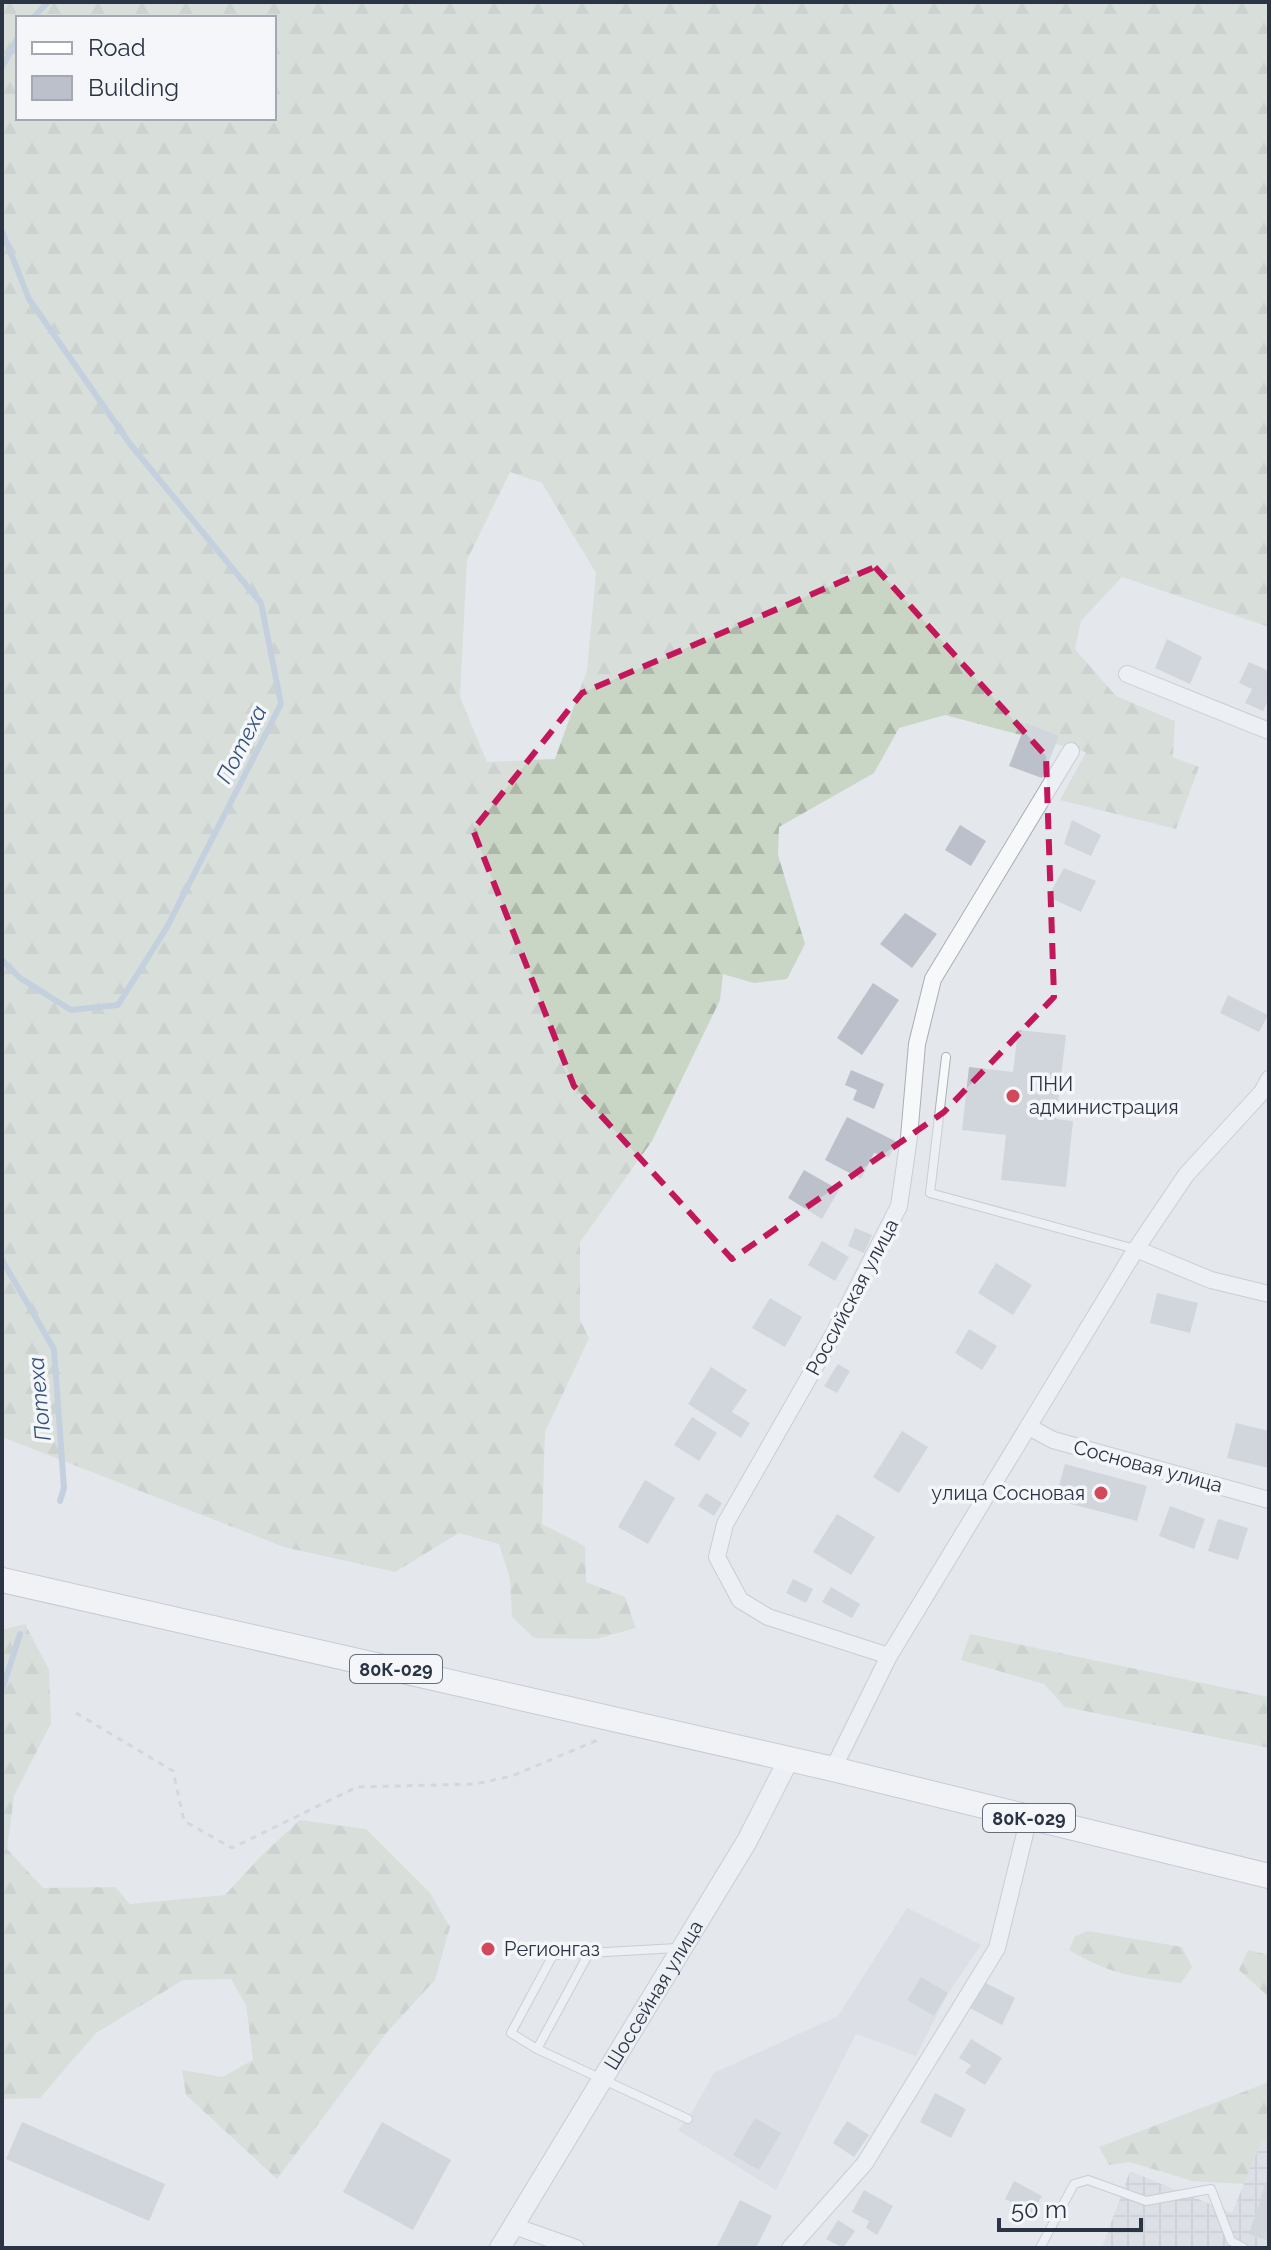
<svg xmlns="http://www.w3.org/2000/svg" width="1271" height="2250" viewBox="0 0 1271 2250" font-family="Raleway,sans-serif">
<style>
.built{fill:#d2d6de}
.industrial{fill:url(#industrial-grid)}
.forest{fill:url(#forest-firs);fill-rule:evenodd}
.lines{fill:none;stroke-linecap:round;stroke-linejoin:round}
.stream{stroke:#9fb4cc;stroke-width:6}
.building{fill:#bbc0ca}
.service-casing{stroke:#a9aeb7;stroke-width:10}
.minor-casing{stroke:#a9aeb7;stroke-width:18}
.tertiary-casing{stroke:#a9aeb7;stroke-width:22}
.primary-casing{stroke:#a3abb8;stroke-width:26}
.path{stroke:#c2c5cb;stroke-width:3;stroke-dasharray:6 6;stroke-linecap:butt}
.service{stroke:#f7f8fa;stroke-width:8}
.minor{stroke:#f7f8fa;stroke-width:16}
.tertiary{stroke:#f7f8fa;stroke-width:20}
.primary{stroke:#fff;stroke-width:24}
.marked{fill:none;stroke:#c2185b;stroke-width:6;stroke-dasharray:16 10;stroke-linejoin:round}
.poi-dot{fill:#d1495b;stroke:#f4f6f9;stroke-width:3}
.labels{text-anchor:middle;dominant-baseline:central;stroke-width:7;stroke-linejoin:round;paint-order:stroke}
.shield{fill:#f4f6f9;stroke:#676e7b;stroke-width:2}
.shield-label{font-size:18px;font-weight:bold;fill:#2b3445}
.poi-label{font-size:20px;fill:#2b3445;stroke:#f4f6f9;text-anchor:start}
.street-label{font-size:20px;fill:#2b3445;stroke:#f4f6f9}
.water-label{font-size:22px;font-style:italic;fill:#34527a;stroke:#f4f6f9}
</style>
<defs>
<pattern id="industrial-grid" width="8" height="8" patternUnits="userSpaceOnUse" patternTransform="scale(2)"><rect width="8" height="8" fill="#d2d6de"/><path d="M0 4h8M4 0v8" fill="none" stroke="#b4b8c0"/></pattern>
<pattern id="forest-firs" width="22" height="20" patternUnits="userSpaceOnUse" patternTransform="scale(2)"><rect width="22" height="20" fill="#c9d6c5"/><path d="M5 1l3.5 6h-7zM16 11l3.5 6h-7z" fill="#adb8ab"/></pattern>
</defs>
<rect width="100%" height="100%" fill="#e4e7ec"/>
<path class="built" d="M 907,1908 L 981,1945 L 948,1993 L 916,2056 L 856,2034 L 776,2190 L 678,2130 L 688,2119 L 714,2073 L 838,2016 Z"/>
<path class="industrial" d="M 1261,2142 L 1269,2143 L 1269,2248 L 1102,2248 L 1130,2171 L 1232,2213 Z"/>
<path class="forest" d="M 2,2 L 1269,2 L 1269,627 L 1122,577 L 1081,621 L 1075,649 L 1116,696 L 1175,721 L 1173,757 L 1199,767 L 1176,829 L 1060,800 L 1086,752 L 945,715 L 899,728 L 874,773 L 779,827 L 778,855 L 805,944 L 787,979 L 754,983 L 723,974 L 720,1000 L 652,1141 L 580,1242 L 580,1320 L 589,1338 L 545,1432 L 542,1524 L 585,1546 L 586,1582 L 625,1597 L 636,1628 L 596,1639 L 534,1638 L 512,1617 L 510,1579 L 499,1544 L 459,1533 L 395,1572 L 284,1547 L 2,1437 ZM 18,18 L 274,18 L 274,118 L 18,118 ZM 510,472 L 542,483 L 596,573 L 587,670 L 555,759 L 487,762 L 460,697 L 467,560 Z
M 25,1624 L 49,1670 L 51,1723 L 14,1796 L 7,1849 L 43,1888 L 115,1887 L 130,1904 L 225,1895 L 263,1854 L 300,1820 L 366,1829 L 430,1893 L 450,1927 L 435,1980 L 387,2032 L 277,2179 L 186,2095 L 182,2070 L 222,2077 L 253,2060 L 246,2005 L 231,1979 L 183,1980 L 96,2033 L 40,2098 L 2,2099 L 2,1630 Z
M 970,1634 L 1269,1697 L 1269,1748 L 1065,1707 L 1044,1684 L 961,1660 Z
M 1088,1931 L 1182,1947 L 1192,1967 L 1181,1983 C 1134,1977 1111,1975 1069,1950 L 1075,1936 Z
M 1248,1950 L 1269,1955 L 1269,1997 L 1239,1970 Z
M 1269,2082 L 1269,2143 L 1261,2142 L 1244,2184 L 1192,2181 L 1130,2162 L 1109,2165 L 1099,2147 Z"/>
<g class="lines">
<path class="stream" d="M 33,18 L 48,2
M 2,67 L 18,37
M 2,231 L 29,299 L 130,444 L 261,603 L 281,704 L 167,927 L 118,1005 L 71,1010 L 20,978 L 2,960
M 2,1260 L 54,1349 L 64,1488 L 60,1501
M 2,1690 L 20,1634"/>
</g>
<path class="building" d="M 1167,639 L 1202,657 L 1190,684 L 1155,668 Z
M 1249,662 L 1269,671 L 1269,698 L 1263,711 L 1245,703 L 1252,689 L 1239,683 Z
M 1026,723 L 1059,736 L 1042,778 L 1009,766 Z
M 1072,820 L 1101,835 L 1091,856 L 1064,844 Z
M 960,825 L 986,841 L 971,866 L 945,850 Z
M 1064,868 L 1096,881 L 1081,912 L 1048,897 Z
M 905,913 L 937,934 L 912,968 L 880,944 Z
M 873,983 L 899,1000 L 862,1055 L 837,1038 Z
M 1228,995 L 1268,1015 L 1259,1032 L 1220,1013 Z
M 1018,1030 L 1066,1035 L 1056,1119 L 1073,1121 L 1066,1187 L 1001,1180 L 1006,1135 L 962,1130 L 969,1067 L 1013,1072 Z
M 851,1070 L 884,1084 L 874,1109 L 853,1100 L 857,1090 L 845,1085 Z
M 847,1117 L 897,1142 L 889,1157 L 874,1153 L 861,1179 L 825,1160 Z
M 804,1170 L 839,1190 L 822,1219 L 788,1198 Z
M 855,1228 L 872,1235 L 864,1253 L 848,1246 Z
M 822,1241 L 849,1257 L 835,1281 L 808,1265 Z
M 996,1263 L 1032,1285 L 1013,1315 L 978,1293 Z
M 1157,1293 L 1198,1303 L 1190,1333 L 1150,1323 Z
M 770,1298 L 802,1317 L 785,1347 L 752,1328 Z
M 969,1329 L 997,1346 L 982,1370 L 955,1353 Z
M 838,1364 L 850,1371 L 837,1393 L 824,1386 Z
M 711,1367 L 747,1390 L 732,1412 L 750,1423 L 741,1438 L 688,1404 Z
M 692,1417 L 717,1433 L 699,1461 L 674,1445 Z
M 1236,1423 L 1269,1431 L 1269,1468 L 1227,1458 Z
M 902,1431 L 928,1447 L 899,1493 L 873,1477 Z
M 1065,1464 L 1147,1486 L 1137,1521 L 1055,1500 Z
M 645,1480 L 675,1498 L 648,1544 L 618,1527 Z
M 706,1493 L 722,1503 L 714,1516 L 698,1506 Z
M 1170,1506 L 1205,1519 L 1194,1549 L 1159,1536 Z
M 837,1514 L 875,1537 L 851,1575 L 813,1552 Z
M 1218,1519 L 1248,1528 L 1238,1560 L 1208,1551 Z
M 793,1579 L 813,1589 L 806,1603 L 786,1593 Z
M 831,1587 L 860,1604 L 852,1618 L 822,1602 Z
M 921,1977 L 948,1993 L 934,2016 L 907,2000 Z
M 984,1982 L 1015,1998 L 1002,2025 L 970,2008 Z
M 971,2039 L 1002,2058 L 985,2085 L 965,2073 L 971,2065 L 959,2058 Z
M 935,2093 L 966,2109 L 951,2138 L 920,2122 Z
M 755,2118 L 781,2133 L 759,2170 L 733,2155 Z
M 847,2121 L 869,2135 L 854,2157 L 833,2143 Z
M 22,2122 L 165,2184 L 149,2221 L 6,2159 Z
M 382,2122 L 451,2160 L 413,2230 L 343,2192 Z
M 1268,2176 L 1269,2176 L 1269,2241 L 1249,2234 Z
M 1014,2181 L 1042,2196 L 1032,2213 L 1005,2199 Z
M 864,2190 L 893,2206 L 877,2235 L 866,2228 L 869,2221 L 852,2212 Z
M 740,2200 L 772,2216 L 756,2248 L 716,2248 Z
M 838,2220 L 855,2231 L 843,2248 L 826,2239 Z"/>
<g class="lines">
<g class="service-casing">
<path id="service" d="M 946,1057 L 930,1193 L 1135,1249
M 677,1948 L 553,1955 L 511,2033 L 537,2049 L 688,2119
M 537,2049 L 589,1953
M 1040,2248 L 1074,2184 L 1088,2180 L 1146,2201 L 1211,2189 L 1231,2241 L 1244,2248"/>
</g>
<g class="minor-casing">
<path id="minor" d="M 1127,674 L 1269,731
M 1136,1249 L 1211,1280 L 1269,1294
M 1029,1427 L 1053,1440 L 1269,1500
M 889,1656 L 768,1617 L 740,1600 L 717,1557 L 725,1524 L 832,1337 L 899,1206 L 909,1137 L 917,1044 L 933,979 L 1071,751
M 833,1769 L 889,1656 L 1136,1249 L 1186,1175 L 1262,1092 L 1269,1079
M 514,2226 L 576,2248
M 790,2248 L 865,2163 L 997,1948 L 1029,1817"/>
</g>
<g class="tertiary-casing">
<g id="tertiary">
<path id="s1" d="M 500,2248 L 747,1841 L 789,1759"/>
</g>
</g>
<g class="primary-casing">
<path id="primary" d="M 2,1580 L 833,1769 L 1269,1876"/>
</g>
<path class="path" d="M 76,1713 L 173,1771 L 184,1821 L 232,1848 L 357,1787 L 475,1784 L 512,1776 L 600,1739"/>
<use href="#service" class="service"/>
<use href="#minor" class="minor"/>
<use href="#tertiary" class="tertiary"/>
<use href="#primary" class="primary"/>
</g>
<path d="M0 0H1271V2250H0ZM 875,567 L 1046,756 L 1054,997 L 944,1112 L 732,1259 L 574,1086 L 473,830 L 582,693 Z" fill="#e4e7ec" fill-opacity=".55" fill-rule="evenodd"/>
<path class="marked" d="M 875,567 L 1046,756 L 1054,997 L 944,1112 L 732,1259 L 574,1086 L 473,830 L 582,693 Z"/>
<g class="poi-dot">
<circle cx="1013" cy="1096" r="8"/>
<circle cx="1101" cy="1493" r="8"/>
<circle cx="488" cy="1949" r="8"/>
</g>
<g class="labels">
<g class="shield">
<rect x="350" y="1655" width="92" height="28" rx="6"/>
<rect x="983" y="1804" width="92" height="28" rx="6"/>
</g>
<g class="shield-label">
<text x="396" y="1669">80К-029</text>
<text x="1029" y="1818">80К-029</text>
</g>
<g class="poi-label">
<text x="1029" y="1084">ПНИ<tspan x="1029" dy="23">администрация</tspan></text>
<text x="1085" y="1493" text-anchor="end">улица Сосновая</text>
<text x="504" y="1949">Регионгаз</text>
</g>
<g class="street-label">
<text transform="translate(852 1297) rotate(-62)">Российская улица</text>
<text transform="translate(1148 1466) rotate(15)">Сосновая улица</text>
<text stroke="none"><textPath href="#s1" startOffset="296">Шоссейная улица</textPath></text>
</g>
<g class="water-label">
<text transform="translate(241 744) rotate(-63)">Потеха</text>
<text transform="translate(39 1399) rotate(-95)">Потеха</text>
</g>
</g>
<rect width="1271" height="2250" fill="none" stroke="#2b3445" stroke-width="8"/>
<rect x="16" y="16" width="260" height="104" fill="#f4f6f9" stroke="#a4a8b1" stroke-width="2"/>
<rect x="32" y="42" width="40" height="12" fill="#ffffff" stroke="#a4a8b1" stroke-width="2"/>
<text x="88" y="56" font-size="24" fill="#2b3445">Road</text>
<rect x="32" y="76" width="40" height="24" fill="#bbc0ca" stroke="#a4a8b1" stroke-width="2"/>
<text x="88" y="96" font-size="24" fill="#2b3445">Building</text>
<path d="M999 2218v12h142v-12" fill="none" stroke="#2b3445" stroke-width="4"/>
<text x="1011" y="2218" font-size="24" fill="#2b3445" stroke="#f4f6f9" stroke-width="6" paint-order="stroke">50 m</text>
</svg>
